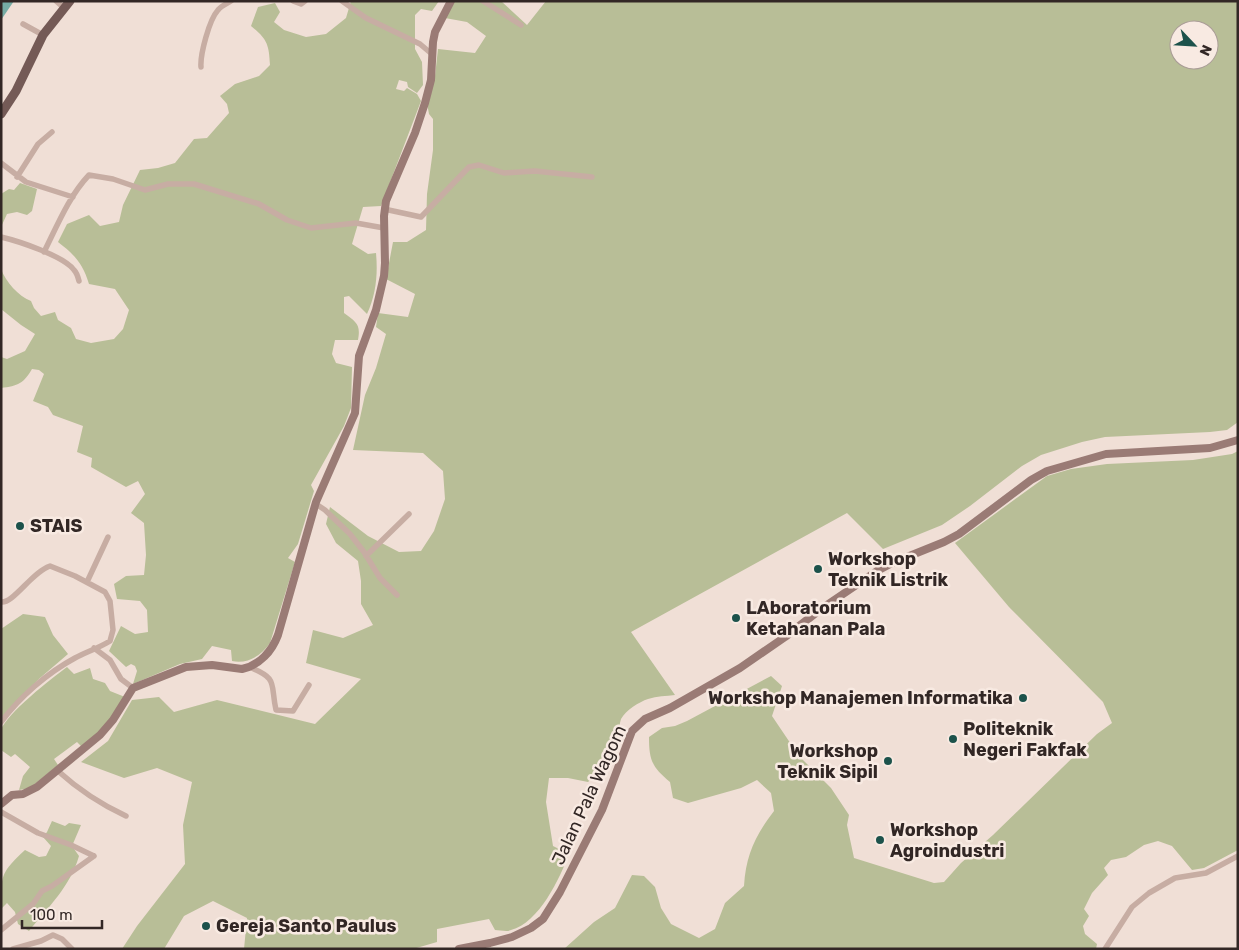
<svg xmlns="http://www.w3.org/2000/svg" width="1239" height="950" viewBox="0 0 1239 950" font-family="Rubik,sans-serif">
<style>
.green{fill:#b8be97;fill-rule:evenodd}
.water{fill:#76aca4}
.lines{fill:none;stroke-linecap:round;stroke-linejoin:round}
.minor{stroke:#c7ada3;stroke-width:5.5}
.secondary{stroke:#9a7b75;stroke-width:8}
.primary{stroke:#745a56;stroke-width:9}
.poi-dot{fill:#1c524b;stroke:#f8eae2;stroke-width:2}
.labels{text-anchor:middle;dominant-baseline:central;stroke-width:5;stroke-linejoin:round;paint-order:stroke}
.poi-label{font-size:18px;font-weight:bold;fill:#322725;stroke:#f8eae2;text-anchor:start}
.street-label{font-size:18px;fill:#322725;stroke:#f8eae2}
</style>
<rect width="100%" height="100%" fill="#f0dfd6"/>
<path class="green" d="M 351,1 L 439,1 L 432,11 L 421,9 L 415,15 L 415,49 L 422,62 L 423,85 L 417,93 L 408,87 L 407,82 L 399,80 L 396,89 L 404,91 L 407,88 L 417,94 L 421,101 L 381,206 L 363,207 L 352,244 L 368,254 L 376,253 C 378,274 376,295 367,314 L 349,296 L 344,297 L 344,313 C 356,322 361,324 358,340 L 335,340 L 332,354 L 336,363 L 352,367 L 351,408 L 344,426 L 311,485 L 314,491 L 298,544 L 288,558 L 295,562 L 270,643 C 261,656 248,664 232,661 L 231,650 L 212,646 L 202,659 L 180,664 L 133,684 L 137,671 L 135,666 L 131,664 L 126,667 L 109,651 L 121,626 L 135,634 L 148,632 L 147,610 L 140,601 L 117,599 L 114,584 L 126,576 L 144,575 L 146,555 L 144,523 L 131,513 L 145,494 L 138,481 L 126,487 L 91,467 L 92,458 L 77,452 L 83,426 L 53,415 L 48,407 L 33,401 L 44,374 L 39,370 L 32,369 C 24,383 18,386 1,388 L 1,357 L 7,359 L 25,351 L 35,334 L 21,325 L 1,309 L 1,269 C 6,282 18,296 31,301 L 34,308 L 41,316 L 55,312 L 58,320 L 71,328 L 76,339 L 91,343 L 114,339 L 123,329 L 129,310 L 115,289 L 89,284 C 83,264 75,255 58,242 L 67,224 L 89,215 L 100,226 L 119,222 L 123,205 L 140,170 L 158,168 L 175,163 L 194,139 L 207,138 L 229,113 L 227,104 L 220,96 L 235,84 L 259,76 L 270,65 C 269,44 267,39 251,26 L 258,7 L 275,3 L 280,12 L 274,22 L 284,30 L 306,37 L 326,34 L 346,18 Z
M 454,1 L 501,1 L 527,25 L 546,1 L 1238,1 L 1238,422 L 1227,430 L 1210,432 L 1105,437 L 1082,442 L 1041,455 L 1022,466 L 970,506 L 942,525 L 883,549 L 847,513 L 631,632 L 675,695 C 666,696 657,696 648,699 C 639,702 626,710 621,719 C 619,724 620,730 618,735 C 614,752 601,772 588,782 L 568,778 L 549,778 L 546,802 L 553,846 L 569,854 C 560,878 539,923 511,930 C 507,932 500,930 495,930 L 489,919 L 437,929 L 437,942 L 413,949 L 244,949 L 247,918 L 213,901 L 184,916 L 164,949 L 122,949 L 137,926 L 185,864 L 183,825 L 192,782 L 157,768 L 124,778 L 81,762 L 108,741 L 132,700 L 159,697 L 174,712 L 217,700 L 315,724 L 361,679 L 306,663 L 313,630 L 343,638 L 373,625 L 361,604 L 361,581 L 358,561 L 336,543 L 326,524 L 330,507 L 368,536 L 399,552 L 421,551 L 434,531 L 445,499 L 443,471 L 423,453 L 353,450 L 365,395 L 376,368 L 386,334 L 376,327 L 378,313 L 408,317 L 415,294 L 386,279 L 393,242 L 407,242 L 426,230 L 427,194 L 433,150 L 433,119 L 429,114 L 427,103 L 435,76 L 438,49 L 475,53 L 486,36 L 467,22 L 445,18 ZM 1179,30 L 1209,30 L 1209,60 L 1179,60 Z
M 20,183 L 37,189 L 32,211 L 27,215 L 17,212 L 7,214 L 1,227 L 1,194 L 9,189 L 14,190 Z
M 1238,451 L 1238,850 L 1204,868 L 1192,870 L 1172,846 L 1158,841 L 1144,845 L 1126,857 L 1111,860 L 1104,868 L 1108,875 L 1092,893 L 1084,909 L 1089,916 L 1083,926 L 1085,934 L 1097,944 L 1096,949 L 564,949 L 594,922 L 615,908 L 632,875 L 644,876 L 655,887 L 661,908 L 671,924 L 699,938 L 715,929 L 725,903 L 744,886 C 746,855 755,836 774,811 L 771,793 L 757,780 L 741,788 L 688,803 L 673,798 L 670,782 C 652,767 649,760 649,737 L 662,728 L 675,726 L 687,721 L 771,676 L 782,686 L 772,716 L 799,756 L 831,788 L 849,815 L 847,825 L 854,858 L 934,883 L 944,882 L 961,863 L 993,835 L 1097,734 L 1112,723 L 1103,702 L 1009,607 L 955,543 L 1047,476 L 1071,469 L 1107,464 L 1193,460 L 1232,454 Z
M 23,614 L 45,617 L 53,635 L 68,654 L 40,678 L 1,718 L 1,629 Z
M 67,667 L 74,674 L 90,668 L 93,679 L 105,683 L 110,691 L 125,697 L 105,727 L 82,747 L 77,742 L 54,759 L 58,765 L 30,788 L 19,790 L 23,776 L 30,767 L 15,754 L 11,757 L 1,750 C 1,745 0,736 1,730 C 7,713 51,679 67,667 Z
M 52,821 L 65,826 L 69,823 L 81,825 L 72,846 L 79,856 C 70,887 48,907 29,931 L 18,924 L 15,912 L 7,903 L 1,909 C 1,876 0,873 25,850 L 39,857 L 46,856 L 51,846 L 43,837 L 47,832 Z"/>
<path class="water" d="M 1,1 L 14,1 L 1,20 Z"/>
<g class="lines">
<path class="minor" d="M 56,1 L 64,8
M 293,1 L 301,4 L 305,1
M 342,1 L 366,18 L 420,44 L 433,55
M 483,1 L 521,25
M 23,24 L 43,35
M 201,67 C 200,55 209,20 218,10 C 221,6 226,4 231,1
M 1,163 L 26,182 L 73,197
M 17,177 L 38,144 L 52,132
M 384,209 L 421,217 L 469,167 L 479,165 L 504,173 L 535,171 L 592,177
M 1,237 C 18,241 64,256 74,270 C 77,273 78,277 79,281
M 44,252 C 57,226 69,196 89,175 L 113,179 L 145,190 L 168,184 L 194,184 L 259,204 L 287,220 L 311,228 L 356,223 L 384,228
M 316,504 L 325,510 L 350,534 L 364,552 L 380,578 L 397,595
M 366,556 L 409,514
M 87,582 L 108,537
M 1,602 C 13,604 32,572 50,566 L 75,576 L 105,592 L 110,601 L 113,630 L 110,641 C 99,648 86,652 75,658 C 47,673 20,697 1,722
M 94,648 L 110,660 L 121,679 L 133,688
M 249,667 C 279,679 270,683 276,710 L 293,711 L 309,685
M 58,771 C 79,790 100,804 126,816
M 1,812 L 38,833 L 71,845 L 94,856
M 1,930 L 33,904 L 42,891 L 52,886 L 94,856
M 13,949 L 41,941 L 53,935 L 62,939 L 72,949
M 1105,949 L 1132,907 L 1149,893 L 1175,878 L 1206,873 L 1238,856"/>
<path class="secondary" d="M 1,804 L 12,795 L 23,794 L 37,787 L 100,735 L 113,720 L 133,688 L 186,667 L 212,665 L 242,669 C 260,665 272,651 278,635 L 316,502 L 355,413 L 359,356 L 376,310 L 384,276 L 385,263 L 384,216 L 386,201 L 415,133 L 425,103 L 431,80 L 433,42 L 435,32 L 451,1
M 459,949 L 490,943 L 512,937 L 531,928 L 543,919 L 560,892 L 602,810 L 632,731 L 645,719 L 670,708 L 740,668 L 785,637 L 821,609 L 877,571 L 892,563 L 944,542 L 959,534 L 1031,480 L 1047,471 L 1106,454 L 1210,448 L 1238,440"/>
<path class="primary" d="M 1,114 L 16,91 L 43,35 L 70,1"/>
</g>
<g class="poi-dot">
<circle cx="20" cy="526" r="5"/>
<circle cx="818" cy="569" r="5"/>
<circle cx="736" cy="618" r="5"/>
<circle cx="1023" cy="698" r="5"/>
<circle cx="953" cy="739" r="5"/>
<circle cx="888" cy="761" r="5"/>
<circle cx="880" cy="840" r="5"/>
<circle cx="206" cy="926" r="5"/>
</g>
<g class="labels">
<g class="poi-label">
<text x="30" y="526">STAIS</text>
<text x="828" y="559">Workshop<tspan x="828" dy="21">Teknik Listrik</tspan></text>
<text x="746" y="608">LAboratorium<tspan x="746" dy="21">Ketahanan Pala</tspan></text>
<text x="1013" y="698" text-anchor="end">Workshop Manajemen Informatika</text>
<text x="963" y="729">Politeknik<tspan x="963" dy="21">Negeri Fakfak</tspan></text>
<text x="878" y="751" text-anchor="end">Workshop<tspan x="878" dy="21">Teknik Sipil</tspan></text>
<text x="890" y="830">Workshop<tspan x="890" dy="21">Agroindustri</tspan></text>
<text x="216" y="926">Gereja Santo Paulus</text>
</g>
<g class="street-label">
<text transform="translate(589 795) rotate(-65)">Jalan Pala Wagom</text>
</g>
</g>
<rect width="1239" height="950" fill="none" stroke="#322725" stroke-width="5"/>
<g transform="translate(1194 45) rotate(115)"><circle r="24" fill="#f8eae2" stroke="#a99c96"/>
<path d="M0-4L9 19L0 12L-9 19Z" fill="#1c524b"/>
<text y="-8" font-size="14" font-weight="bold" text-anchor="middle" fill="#322725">N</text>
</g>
<path d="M22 920v8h80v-8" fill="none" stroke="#322725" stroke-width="2.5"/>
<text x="30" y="920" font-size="15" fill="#322725" stroke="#f8eae2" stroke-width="4" paint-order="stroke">100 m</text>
</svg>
